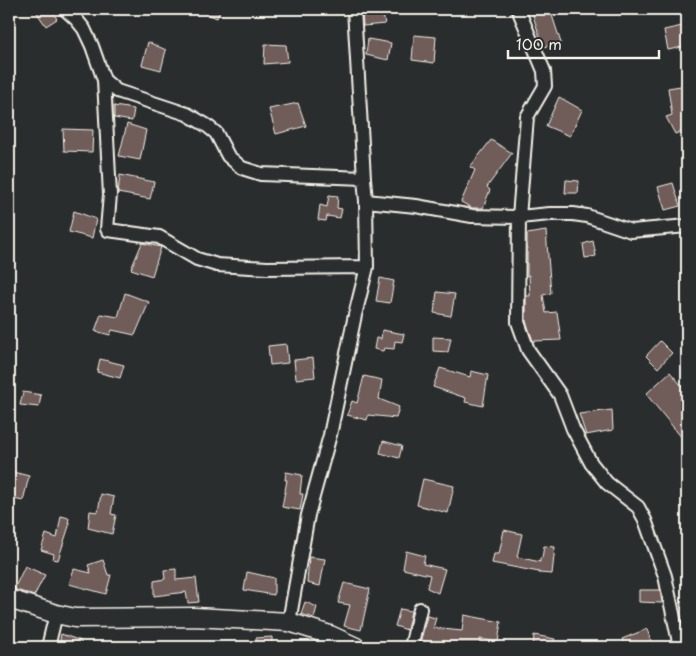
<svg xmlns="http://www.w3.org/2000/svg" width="696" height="656" viewBox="0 0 696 656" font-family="'Playpen Sans',sans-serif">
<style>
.building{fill:#6f5c59;stroke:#f4f1e8}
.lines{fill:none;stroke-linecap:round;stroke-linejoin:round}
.street-casing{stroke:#f4f1e8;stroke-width:16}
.secondary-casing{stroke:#f4f1e8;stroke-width:21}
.street{stroke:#2a2d2e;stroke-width:12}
.secondary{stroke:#2a2d2e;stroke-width:18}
</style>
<rect width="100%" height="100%" fill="#2a2d2e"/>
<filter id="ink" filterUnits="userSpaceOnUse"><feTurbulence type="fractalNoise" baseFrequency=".02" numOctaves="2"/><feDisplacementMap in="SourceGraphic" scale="10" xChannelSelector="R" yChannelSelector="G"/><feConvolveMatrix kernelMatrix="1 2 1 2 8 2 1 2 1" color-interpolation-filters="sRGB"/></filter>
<g filter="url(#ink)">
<path class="building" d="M 45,9 L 51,9 L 57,19 L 46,26 L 37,13 Z
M 195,9 L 221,9 L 217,18 Z
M 362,9 L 382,9 L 385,24 L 363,26 Z
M 531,9 L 550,9 L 561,43 L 543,47 Z
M 687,25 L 687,46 L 668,50 L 664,30 Z
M 414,35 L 436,37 L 434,63 L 412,60 Z
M 368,39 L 391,43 L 388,60 L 366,55 Z
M 148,42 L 166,50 L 161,70 L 142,65 Z
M 265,44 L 286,45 L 288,62 L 264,64 Z
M 687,85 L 687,129 L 675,134 L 666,117 L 672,115 L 668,88 Z
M 559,97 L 582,110 L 570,136 L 546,126 Z
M 298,103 L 306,126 L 276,134 L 269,109 Z
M 114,106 L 134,109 L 132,121 L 114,118 Z
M 127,124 L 146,130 L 140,160 L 119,156 Z
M 63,129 L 93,130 L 92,152 L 64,151 Z
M 491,140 L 512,153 L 487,187 L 490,190 L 483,208 L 472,208 L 461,202 L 475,170 L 470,167 Z
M 120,175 L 154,182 L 150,199 L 118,193 Z
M 566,180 L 579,181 L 578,193 L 565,193 Z
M 673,183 L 680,206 L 665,210 L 658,187 Z
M 329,195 L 338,196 L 337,208 L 342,209 L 340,218 L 327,216 L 326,221 L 318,220 L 320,205 L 327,207 Z
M 74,211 L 96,219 L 92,238 L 69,232 Z
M 546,231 L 551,293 L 543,295 L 546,313 L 557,312 L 561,340 L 533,341 L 526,321 L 526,296 L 530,296 L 529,275 L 527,276 L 527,234 Z
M 593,241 L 596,256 L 585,258 L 583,244 Z
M 142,243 L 161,247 L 152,276 L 131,269 Z
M 380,278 L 394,281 L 390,303 L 376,301 Z
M 437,292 L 455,294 L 451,316 L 434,313 Z
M 125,293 L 149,302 L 135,335 L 112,330 L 110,335 L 95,331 L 101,314 L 118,317 Z
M 382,330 L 404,334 L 402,342 L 395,341 L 394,349 L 384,348 L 383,351 L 374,349 L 376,338 L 381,339 Z
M 433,337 L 451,338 L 448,352 L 433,351 Z
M 660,341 L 672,353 L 658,368 L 646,356 Z
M 286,344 L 288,363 L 270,365 L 268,346 Z
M 313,358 L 315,377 L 296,379 L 294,360 Z
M 100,359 L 124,365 L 120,378 L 97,372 Z
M 440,368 L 470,377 L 471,371 L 488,375 L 483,406 L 465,402 L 466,398 L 433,387 Z
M 670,372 L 687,392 L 687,444 L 646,394 Z
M 364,376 L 382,380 L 379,399 L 399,407 L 396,418 L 368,415 L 367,420 L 347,415 L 352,401 L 357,403 Z
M 23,392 L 41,395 L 39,407 L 20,405 Z
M 612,410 L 613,430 L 586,435 L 579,414 Z
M 383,441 L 402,446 L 399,458 L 380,453 Z
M 9,471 L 29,476 L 23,501 L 9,498 Z
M 286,472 L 302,475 L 300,494 L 303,494 L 300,510 L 282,507 L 287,480 L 285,480 Z
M 423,479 L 454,486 L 448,513 L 417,505 Z
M 101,494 L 114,497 L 111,514 L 116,515 L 112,534 L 88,528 L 90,511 L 98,512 Z
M 61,516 L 69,518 L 68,523 L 70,523 L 58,560 L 53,559 L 54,554 L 41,550 L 46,534 L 57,538 Z
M 504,530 L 522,534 L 517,557 L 540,562 L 540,558 L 542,558 L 544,546 L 555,547 L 552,574 L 539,573 L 539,572 L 492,563 L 494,554 L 499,554 Z
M 406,551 L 425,556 L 423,564 L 445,569 L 438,593 L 427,588 L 430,575 L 403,569 Z
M 309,557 L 325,559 L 320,586 L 307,583 Z
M 103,560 L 108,575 L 111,575 L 106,594 L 69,584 L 74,569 L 91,573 L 88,565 Z
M 25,566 L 45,575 L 34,596 L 14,589 Z
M 176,569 L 176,580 L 196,578 L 199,602 L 188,603 L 186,592 L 154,596 L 154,581 L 165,579 L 164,570 Z
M 247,572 L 274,578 L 274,595 L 244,590 Z
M 344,583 L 370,589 L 361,630 L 344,626 L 350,605 L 338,603 Z
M 639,590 L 660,590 L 662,603 L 639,602 Z
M 305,602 L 317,607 L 314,618 L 301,614 Z
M 400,609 L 411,611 L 407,630 L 395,626 Z
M 464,615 L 501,622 L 498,642 L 480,639 L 479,647 L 439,647 L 439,645 L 421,640 L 427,616 L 436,618 L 433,628 L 462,631 Z
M 647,629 L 653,647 L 625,647 L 622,639 Z
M 61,634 L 81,641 L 81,647 L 59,647 Z
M 534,635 L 555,639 L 553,647 L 533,647 Z
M 272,637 L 272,647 L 256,647 L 256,638 Z"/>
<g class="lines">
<g class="street-casing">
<path id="street" d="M 65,9 L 76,19 L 84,29 L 92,46 L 104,80 L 117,91 L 187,114 L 206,125 L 216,133 L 228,156 L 242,168 L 261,174 L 364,178 L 366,201 L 367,267 L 355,315 L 330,435 L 308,515 L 289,622
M 354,9 L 364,178
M 104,80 L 110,195 L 107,229 L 108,230 L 159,237 L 197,259 L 217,265 L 267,268 L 367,267
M 366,201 L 416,206 L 472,216 L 519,217 L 527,117 L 545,86 L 544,71 L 518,9
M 48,647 L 56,614
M 411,647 L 420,609
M 680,647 L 665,576 L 645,520 L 638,507 L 607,483 L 591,463 L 573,429 L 560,395 L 528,350 L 518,322 L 519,217 L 550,214 L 573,214 L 587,216 L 631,231 L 687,226"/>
</g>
<g class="secondary-casing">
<path id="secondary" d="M 9,599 L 56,614 L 75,618 L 194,617 L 289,622 L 330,635 L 356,647"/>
</g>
<use href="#street" class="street"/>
<use href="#secondary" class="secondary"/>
</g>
</g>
<rect width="696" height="656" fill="none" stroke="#2a2d2e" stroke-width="30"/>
<rect x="15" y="15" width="666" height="626" fill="none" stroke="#f4f1e8" stroke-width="2" filter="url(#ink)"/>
<path d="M508 50v8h151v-8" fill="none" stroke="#f4f1e8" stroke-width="2.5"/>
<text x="516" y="50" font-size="15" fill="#f4f1e8" stroke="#2a2d2e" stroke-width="4" paint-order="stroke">100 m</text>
</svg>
